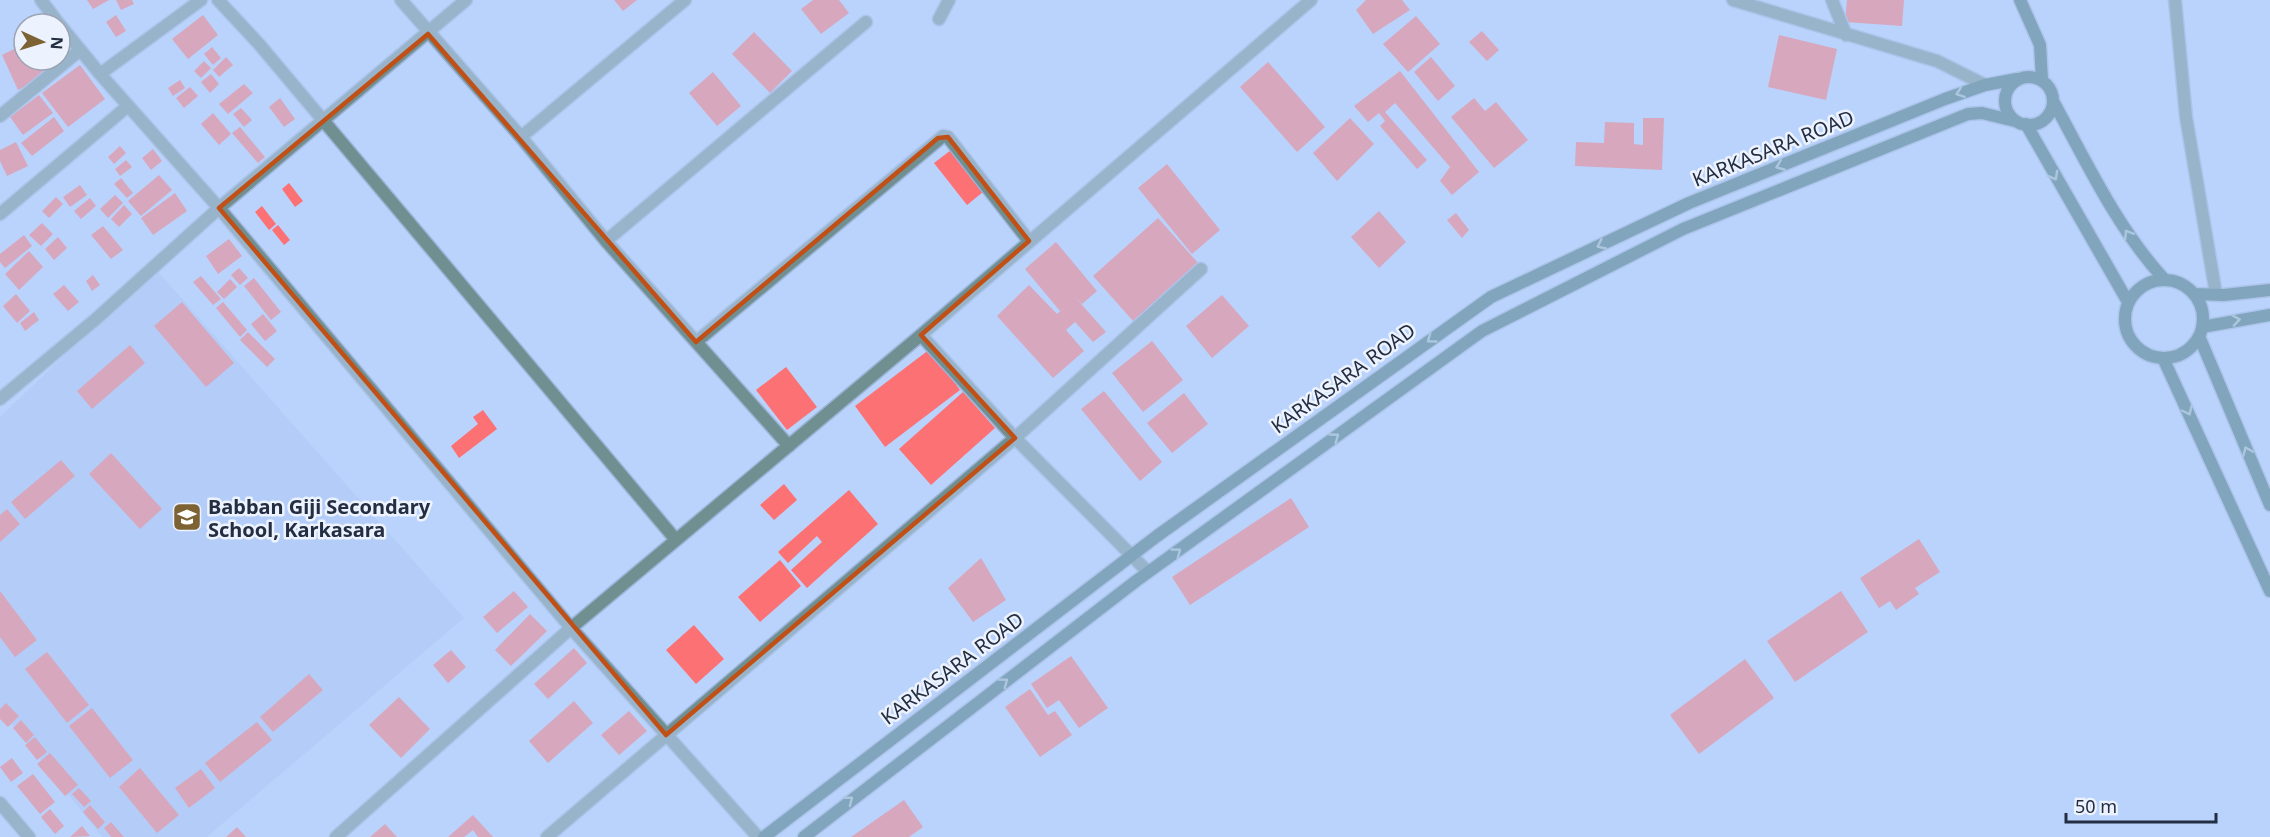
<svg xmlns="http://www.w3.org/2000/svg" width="2270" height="837" viewBox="0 0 2270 837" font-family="'Noto Sans',sans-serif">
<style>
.built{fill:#abc6f3}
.building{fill:#fb7174}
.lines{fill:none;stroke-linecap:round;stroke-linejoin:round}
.street-casing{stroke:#9cb2d7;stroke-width:15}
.secondary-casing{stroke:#9cb2d7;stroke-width:15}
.street{stroke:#6f8f91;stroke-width:12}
.secondary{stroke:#3c6e71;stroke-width:12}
.oneway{stroke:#9db7bf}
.marked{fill:none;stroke:#c15017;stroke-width:4.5;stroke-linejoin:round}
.labels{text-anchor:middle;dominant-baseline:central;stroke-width:5;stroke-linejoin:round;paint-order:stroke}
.street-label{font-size:20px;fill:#232e42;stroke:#edf3fe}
.poi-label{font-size:20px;font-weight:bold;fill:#232e42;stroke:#edf3fe;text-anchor:start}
</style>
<rect width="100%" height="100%" fill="#bad3fc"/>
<path class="built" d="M 155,268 L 464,618 L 207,837 L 102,837 L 0,709 L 0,417 Z"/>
<path class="building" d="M 87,0 L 109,0 L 93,9 Z
M 116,0 L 132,0 L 134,4 L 121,10 Z
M 614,0 L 637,0 L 623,11 Z
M 813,0 L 839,0 L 849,13 L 821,34 L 801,9 Z
M 1366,0 L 1402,0 L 1410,10 L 1373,34 L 1356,10 Z
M 1847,0 L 1904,0 L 1902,26 L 1845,22 Z
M 116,15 L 126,31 L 116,37 L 106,22 Z
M 203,15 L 218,35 L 188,59 L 172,39 Z
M 1416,16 L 1440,44 L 1408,72 L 1383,44 Z
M 1482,31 L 1499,50 L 1487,61 L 1469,42 Z
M 754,32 L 792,71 L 770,93 L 732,54 Z
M 1779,35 L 1837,49 L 1826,100 L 1768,87 Z
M 24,44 L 24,60 L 45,60 L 51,74 L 18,90 L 2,55 Z
M 212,47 L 221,58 L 213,65 L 204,54 Z
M 226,57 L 233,65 L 219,77 L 213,70 Z
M 1431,57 L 1455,86 L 1438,101 L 1414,72 Z
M 204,61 L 211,68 L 201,78 L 194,71 Z
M 1268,62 L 1325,127 L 1297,152 L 1240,87 Z
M 80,65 L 105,99 L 68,127 L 42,93 Z
M 1400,71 L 1479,172 L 1452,195 L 1440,181 L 1450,167 L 1395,103 L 1385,112 L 1427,160 L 1417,169 L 1380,126 L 1385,121 L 1379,113 L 1368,122 L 1354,106 Z
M 713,72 L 741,106 L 717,126 L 689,93 Z
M 211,74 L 219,84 L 210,93 L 201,82 Z
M 180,80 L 185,88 L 173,96 L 168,88 Z
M 244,84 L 253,93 L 228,114 L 219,104 Z
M 190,87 L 198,96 L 184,108 L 176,98 Z
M 39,95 L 53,113 L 23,135 L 10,117 Z
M 280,98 L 295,119 L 284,127 L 269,107 Z
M 1474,98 L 1485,111 L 1496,102 L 1528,140 L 1494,168 L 1451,117 Z
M 241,108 L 252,120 L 244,127 L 233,114 Z
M 213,113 L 231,134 L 219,145 L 201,124 Z
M 54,117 L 64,131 L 32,156 L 21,143 Z
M 1350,118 L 1374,144 L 1337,181 L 1313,153 Z
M 1643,118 L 1664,118 L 1662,170 L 1575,166 L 1576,142 L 1604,143 L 1605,122 L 1634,123 L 1634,144 L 1643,145 Z
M 240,127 L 265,157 L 258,163 L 232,133 Z
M 16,142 L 28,166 L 7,176 L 0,161 L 0,150 Z
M 120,146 L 126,153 L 114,164 L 108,157 Z
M 955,147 L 988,188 L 967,205 L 934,163 Z
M 153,149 L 162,161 L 151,170 L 142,158 Z
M 126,160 L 132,167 L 120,176 L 115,169 Z
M 1167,164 L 1220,230 L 1192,254 L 1138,188 Z
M 159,175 L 172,190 L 141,216 L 128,201 Z
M 121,178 L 133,193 L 127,198 L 114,184 Z
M 289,183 L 303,201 L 295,207 L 282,189 Z
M 80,185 L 87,195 L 70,207 L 63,197 Z
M 175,193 L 187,211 L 153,235 L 141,218 Z
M 115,195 L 123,203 L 108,218 L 100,209 Z
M 56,197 L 63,204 L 49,218 L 42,211 Z
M 90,198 L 96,206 L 81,219 L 74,211 Z
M 124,205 L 132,214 L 119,227 L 111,219 Z
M 262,206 L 276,224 L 269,230 L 255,212 Z
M 1379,211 L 1406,242 L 1379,268 L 1351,237 Z
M 1456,213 L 1469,230 L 1462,238 L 1447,220 Z
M 1158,218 L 1199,264 L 1134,322 L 1093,276 Z
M 42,223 L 53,234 L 41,246 L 29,235 Z
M 278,225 L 290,240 L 284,245 L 272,230 Z
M 103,226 L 123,250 L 111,259 L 91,235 Z
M 24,235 L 32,246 L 5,268 L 0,262 L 0,254 Z
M 58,237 L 67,248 L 54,260 L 45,249 Z
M 229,239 L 242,256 L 218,274 L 206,256 Z
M 1056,242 L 1097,291 L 1082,304 L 1075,297 L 1106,332 L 1093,342 L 1075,322 L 1066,330 L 1084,351 L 1053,378 L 997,316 L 1029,285 L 1057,314 L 1066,306 L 1060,311 L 1025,269 Z
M 29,251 L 43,267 L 19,290 L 5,274 Z
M 239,268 L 248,278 L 240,285 L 231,275 Z
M 93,275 L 100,285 L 92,291 L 86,281 Z
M 201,276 L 221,299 L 213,305 L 193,282 Z
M 254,278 L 281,312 L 271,320 L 244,286 Z
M 230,279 L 237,287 L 224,299 L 217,292 Z
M 64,285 L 79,302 L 68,311 L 53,294 Z
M 16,294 L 30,311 L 17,323 L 3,306 Z
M 1222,295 L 1249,326 L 1212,358 L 1186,326 Z
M 182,302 L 234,363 L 206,387 L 154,326 Z
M 223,302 L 247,330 L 240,337 L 216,308 Z
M 34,312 L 39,320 L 25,331 L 20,323 Z
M 263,314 L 277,331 L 265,341 L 251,324 Z
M 248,332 L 275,359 L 267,367 L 240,340 Z
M 1152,341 L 1183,380 L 1143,412 L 1112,373 Z
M 130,345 L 145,363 L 92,409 L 77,391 Z
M 930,349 L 960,390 L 885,447 L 855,406 Z
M 786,367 L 817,407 L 787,430 L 756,390 Z
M 1104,391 L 1162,462 L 1140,481 L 1081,409 Z
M 963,392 L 995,428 L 931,485 L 899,449 Z
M 1184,393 L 1208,424 L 1172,453 L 1147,423 Z
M 483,410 L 497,429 L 459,458 L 451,446 L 478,424 L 473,417 Z
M 111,453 L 162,509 L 140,529 L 89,474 Z
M 61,460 L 75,476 L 25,519 L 11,502 Z
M 784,484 L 797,500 L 774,520 L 760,505 Z
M 849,490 L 878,524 L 807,588 L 791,570 L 822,542 L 817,536 L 788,563 L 778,552 Z
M 1291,498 L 1309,527 L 1190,605 L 1172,577 Z
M 7,509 L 20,524 L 0,542 L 0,515 Z
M 1919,539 L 1940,572 L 1915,588 L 1919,594 L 1896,610 L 1890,601 L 1879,608 L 1860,578 Z
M 981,558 L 1006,600 L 973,622 L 948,588 Z
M 780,560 L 801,586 L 760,622 L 738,597 Z
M 0,591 L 37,640 L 15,657 L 0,637 Z
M 514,591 L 528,607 L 497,633 L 483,617 Z
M 1841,591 L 1868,632 L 1795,682 L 1767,641 Z
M 530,614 L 547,631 L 511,666 L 495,650 Z
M 694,625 L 724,659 L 696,684 L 666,650 Z
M 574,648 L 587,663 L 548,699 L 534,684 Z
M 451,650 L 466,667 L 448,683 L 433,665 Z
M 47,652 L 89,705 L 67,723 L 25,669 Z
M 1071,656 L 1108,708 L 1079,728 L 1059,700 L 1047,708 L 1031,684 Z
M 1745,659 L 1774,698 L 1699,754 L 1670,715 Z
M 309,674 L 323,690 L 273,732 L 260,717 Z
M 1030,689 L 1048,715 L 1055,711 L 1072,735 L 1040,757 L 1005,707 Z
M 399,697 L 430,729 L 401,758 L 369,725 Z
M 574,701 L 593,723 L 548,763 L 529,741 Z
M 6,703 L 19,716 L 8,727 L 0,719 L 0,709 Z
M 92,708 L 133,760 L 110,778 L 69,726 Z
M 629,711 L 647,731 L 619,755 L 601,735 Z
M 21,720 L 34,735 L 26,743 L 13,728 Z
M 257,722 L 272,740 L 220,782 L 205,763 Z
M 35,737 L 47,752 L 37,760 L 25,745 Z
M 50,753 L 78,785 L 65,796 L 37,764 Z
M 12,758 L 23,773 L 11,782 L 0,767 Z
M 140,768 L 179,815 L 157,833 L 119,787 Z
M 201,769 L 215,788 L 189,808 L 175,788 Z
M 33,774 L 55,802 L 40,814 L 17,786 Z
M 79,788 L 91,801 L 84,807 L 72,794 Z
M 904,800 L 923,827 L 909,837 L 851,837 Z
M 90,805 L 105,822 L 98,829 L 83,812 Z
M 50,809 L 64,826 L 55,834 L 41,817 Z
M 473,815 L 493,837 L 478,837 L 473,830 L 464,837 L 448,837 Z
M 111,822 L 124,837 L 111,837 L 104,828 Z
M 385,824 L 397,837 L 370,837 Z
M 82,826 L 90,836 L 70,837 Z
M 237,827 L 246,837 L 226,837 Z"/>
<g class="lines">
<g class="street-casing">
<path id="street" d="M 41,0 L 59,24
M 218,0 L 259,44 L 676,540
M 401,0 L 521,137 L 606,241 L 789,446
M 1733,0 L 1937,61 L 1985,85
M 1832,0 L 1846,35
M 2175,0 L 2186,117 L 2216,294
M 939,19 L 949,0
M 60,25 L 100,74 L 219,208 L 571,628 L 758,837
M 100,74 L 201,0
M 0,116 L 80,50
M 521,137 L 685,0
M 0,214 L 128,106
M 606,241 L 866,22
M 921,335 L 1015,438 L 1148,572
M 696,342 L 943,136 L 948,137 L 1029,241
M 0,399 L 96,319 L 219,208 L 466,0
M 0,803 L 29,837
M 336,837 L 571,628 L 921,335 L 1311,0
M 547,837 L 1015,438 L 1201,269"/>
</g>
<g class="secondary-casing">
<path id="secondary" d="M 2020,0 L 2040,45 L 2042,80
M2005 101a24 24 0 1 1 48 0a24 24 0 1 1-48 0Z
M 2053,101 C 2087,163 2117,228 2164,279
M 2026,124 L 2128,302
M2125 319a39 39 0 1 1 78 0a39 39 0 1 1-78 0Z
M 2194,294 L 2224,295 L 2270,290
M 2202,327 L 2270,315
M 2199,336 L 2270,505
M 2163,358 L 2270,591
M 764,837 L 1157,536 L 1491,297 L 1689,203 L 1945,99 L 1985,85 L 2017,79
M 804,837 L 1136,581 L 1482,331 L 1683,229 L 1968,114 L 1982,113 L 2015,121"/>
</g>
<use href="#street" class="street"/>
<use href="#secondary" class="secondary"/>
</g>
<defs><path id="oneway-chevron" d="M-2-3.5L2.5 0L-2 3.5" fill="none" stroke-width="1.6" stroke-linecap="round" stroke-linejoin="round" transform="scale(1.5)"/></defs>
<g class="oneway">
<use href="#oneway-chevron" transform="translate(1960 93) rotate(161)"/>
<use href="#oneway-chevron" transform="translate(1780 166) rotate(158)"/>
<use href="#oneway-chevron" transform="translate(2054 176) rotate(61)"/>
<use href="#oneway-chevron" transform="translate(2128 234) rotate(-122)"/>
<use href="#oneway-chevron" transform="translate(1601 245) rotate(155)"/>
<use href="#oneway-chevron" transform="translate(2236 320) rotate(-9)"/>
<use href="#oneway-chevron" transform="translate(1431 339) rotate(144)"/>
<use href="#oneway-chevron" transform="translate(2188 411) rotate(65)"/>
<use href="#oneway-chevron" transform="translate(1335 437) rotate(-36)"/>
<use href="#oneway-chevron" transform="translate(2247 451) rotate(-113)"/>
<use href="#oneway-chevron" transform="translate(1177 552) rotate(-36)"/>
<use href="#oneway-chevron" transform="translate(1004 682) rotate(-37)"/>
<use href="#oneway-chevron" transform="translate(849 800) rotate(-38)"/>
</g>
<path d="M0 0H2270V837H0ZM 428,34 L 696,342 L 938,138 L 948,137 L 1029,241 L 921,335 L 1015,438 L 666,735 L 219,208 Z" fill="#bad3fc" fill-opacity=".55" fill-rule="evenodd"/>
<path class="marked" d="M 428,34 L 696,342 L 938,138 L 948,137 L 1029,241 L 921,335 L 1015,438 L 666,735 L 219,208 Z"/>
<defs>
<g id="school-square" transform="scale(1.5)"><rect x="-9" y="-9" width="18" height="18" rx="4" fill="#7d6334" stroke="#edf3fe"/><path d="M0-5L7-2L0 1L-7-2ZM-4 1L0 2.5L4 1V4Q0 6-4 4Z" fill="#fff"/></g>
</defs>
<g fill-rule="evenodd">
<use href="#school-square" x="187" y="517"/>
</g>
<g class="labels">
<g class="street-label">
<text transform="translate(1773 148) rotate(-22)">KARKASARA ROAD</text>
<text transform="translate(1343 378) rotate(-36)">KARKASARA ROAD</text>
<text transform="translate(952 668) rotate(-37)">KARKASARA ROAD</text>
</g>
<g class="poi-label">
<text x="208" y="506">Babban Giji Secondary<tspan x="208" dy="23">School, Karkasara</tspan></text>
</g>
</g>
<g transform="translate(42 42) rotate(94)"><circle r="28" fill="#edf3fe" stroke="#9ca4b3" stroke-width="1.5"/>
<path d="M0-4.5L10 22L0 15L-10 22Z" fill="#7d6334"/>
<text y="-9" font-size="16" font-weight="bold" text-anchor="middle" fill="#232e42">N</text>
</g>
<path d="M2066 813v9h150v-9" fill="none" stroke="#232e42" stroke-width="3"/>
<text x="2075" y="813" font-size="18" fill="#232e42" stroke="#edf3fe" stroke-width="4.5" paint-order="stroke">50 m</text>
</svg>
